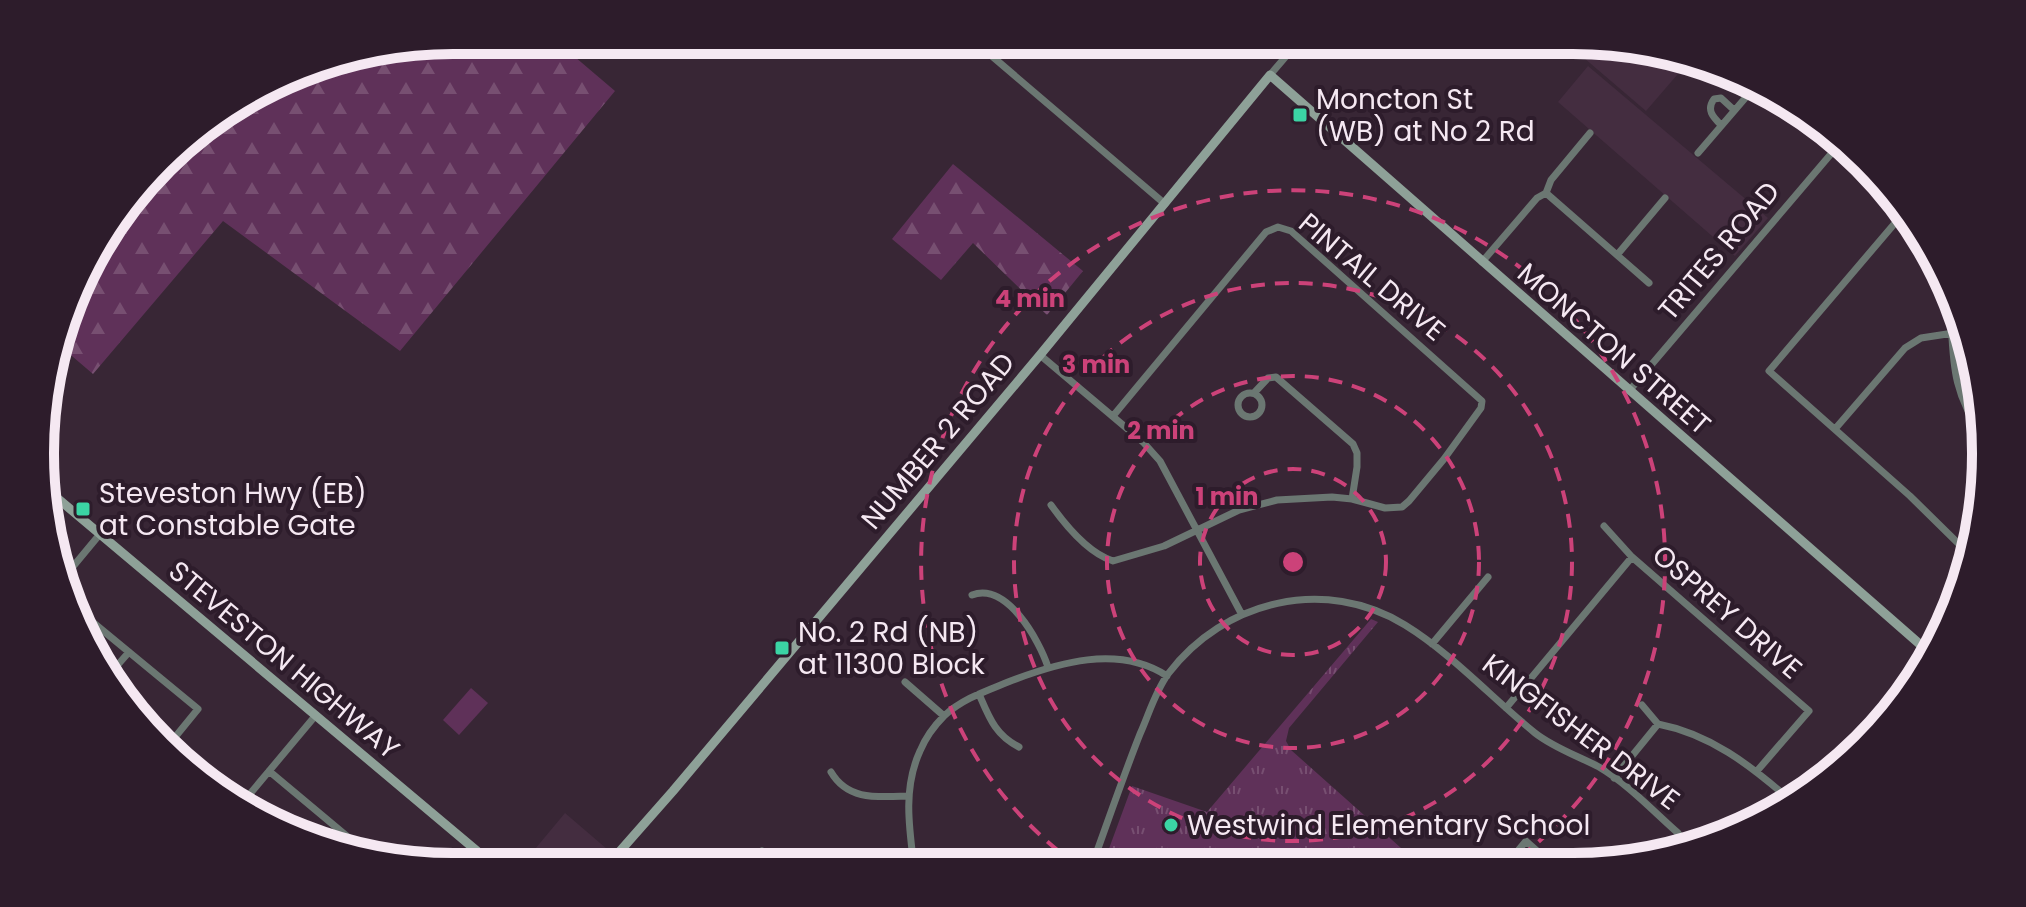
<svg xmlns="http://www.w3.org/2000/svg" width="2026" height="907" viewBox="0 0 2026 907" font-family="Poppins,sans-serif">
<style>
.built{fill:#442d40}
.grass{fill:url(#grass-tufts)}
.forest{fill:url(#forest-firs)}
.garden{fill:#5f3159}
.lines{fill:none;stroke-linecap:round;stroke-linejoin:round}
.street{stroke:#6b7772;stroke-width:7}
.secondary{stroke:#8ea198;stroke-width:9}
.ring{fill:none;stroke:#cc4279;stroke-width:4;stroke-dasharray:14 10}
.poi-dot{fill:#3bd4a4;stroke:#2d1c2b;stroke-width:3}
.labels{text-anchor:middle;dominant-baseline:central;stroke-width:8;stroke-linejoin:round;paint-order:stroke}
.poi-label{font-size:28px;fill:#f5e8f2;stroke:#2d1c2b;text-anchor:start}
.street-label{font-size:28px;fill:#f5e8f2;stroke:#2d1c2b}
.rim{fill:none;stroke:#f5e8f2;stroke-width:10}
.centre{fill:#cc4279;stroke:#2d1c2b;stroke-width:4}
.ring-label{font-size:24px;text-anchor:middle;font-weight:bold;fill:#cc4279;stroke:#2d1c2b;stroke-width:8;stroke-linejoin:round;paint-order:stroke}
</style>
<defs>
<pattern id="grass-tufts" width="24" height="20" patternUnits="userSpaceOnUse" patternTransform="scale(2)"><rect width="24" height="20" fill="#5f3159"/><path d="M3 7l-1-3M5 7V3M7 7l1-3M15 17l-1-3M17 17v-4M19 17l1-3" fill="none" stroke="#774f71"/></pattern>
<pattern id="forest-firs" width="22" height="20" patternUnits="userSpaceOnUse" patternTransform="scale(2)"><rect width="22" height="20" fill="#5f3159"/><path d="M5 1l3.5 6h-7zM16 11l3.5 6h-7z" fill="#774f71"/></pattern>
</defs>
<rect width="100%" height="100%" fill="#382635"/>
<path class="built" d="M 1563,40 L 1573,40 L 1690,60 L 1646,111 Z
M 1588,66 L 1768,218 L 1735,256 L 1558,102 Z
M 565,813 L 607,849 L 593,867 L 520,867 Z"/>
<path class="grass" d="M 1371,619 L 1378,622 L 1289,728 L 1286,741 L 1291,750 L 1419,864 L 1103,865 L 1132,786 L 1207,812 Z"/>
<path class="forest" d="M 454,40 L 555,40 L 615,91 L 400,351 L 223,221 L 93,374 L 59,345 L 95,247 L 181,142 L 320,62 Z
M 953,164 L 1083,271 L 1047,315 L 973,243 L 941,280 L 892,239 Z"/>
<path class="garden" d="M 471,688 L 488,703 L 459,735 L 443,720 Z"/>
<g class="lines">
<path class="street" d="M 973,40 L 1165,204
M 1270,75 L 1300,40
M 1721,125 C 1713,117 1706,110 1714,99 L 1721,98 L 1734,110
M 1839,144 L 1861,163
M 1698,153 L 1753,89
M 1546,193 L 1649,283
M 1546,193 L 1551,180 L 1590,133
M 1901,216 L 1769,371 L 1910,496 L 1968,553
M 1617,255 L 1665,198
M 1482,262 L 1537,198 L 1546,193
M 1949,291 C 1955,350 1946,385 1984,437
M 1040,355 L 1143,442 L 1160,461 L 1241,613
M 1629,391 L 1842,141
M1238 405a12 12 0 1 1 24 0a12 12 0 1 1-24 0Z
M 1254,393 L 1268,378 L 1276,377 L 1353,444 L 1357,453 L 1357,467 L 1352,499
M 1835,429 L 1905,348 L 1921,338 L 1960,332
M 1051,505 C 1066,526 1088,553 1113,561 L 1164,546 L 1239,510 L 1277,500 L 1332,497 L 1352,499 L 1385,508 L 1402,507 L 1409,501 L 1444,459 L 1481,408 L 1482,401 L 1291,231 L 1278,227 L 1266,232 L 1113,416
M 1604,526 L 1632,557 L 1809,711 L 1757,771
M 66,575 L 100,534
M 972,595 C 1007,582 1039,640 1048,667
M 78,610 L 198,709 L 167,747
M 1432,644 L 1488,577
M 108,676 L 129,652
M 905,682 L 944,716
M 979,694 C 989,717 995,735 1019,747
M 1642,705 L 1658,724
M 1506,708 L 1632,557
M 269,771 L 367,853
M 831,772 C 848,801 878,797 908,796
M 1614,778 L 1658,724 C 1710,734 1750,765 1789,799
M 244,801 L 316,715
M 762,851 L 778,866
M 1507,864 L 1526,841 L 1552,864
M 973,865 L 979,861
M 1092,865 C 1108,821 1123,777 1140,734 C 1149,714 1155,692 1168,674 C 1224,600 1325,576 1405,625 C 1452,654 1492,698 1535,733 C 1554,748 1578,756 1599,767 C 1628,784 1653,811 1678,833 L 1684,843 L 1683,848
M 914,866 C 909,827 903,788 920,751 C 925,739 934,726 944,716 C 962,699 986,691 1008,682 C 1057,663 1118,644 1167,676"/>
<path class="secondary" d="M 44,487 L 496,867
M 606,867 L 673,791 L 1040,355 L 1270,75 L 1931,654"/>
</g>
<g class="ring">
<circle cx="1293" cy="562" r="93"/>
<circle cx="1293" cy="562" r="186"/>
<circle cx="1293" cy="562" r="279"/>
<path d="M1077 865A372 372 0 1 1 1512 863"/>
</g>
<g class="poi-dot">
<rect x="1292" y="107" width="16" height="16" rx="4"/>
<rect x="75" y="501" width="16" height="16" rx="4"/>
<rect x="774" y="640" width="16" height="16" rx="4"/>
<circle cx="1171" cy="825" r="8"/>
</g>
<g class="labels">
<g class="poi-label">
<text x="1316" y="99">Moncton St<tspan x="1316" dy="32">(WB) at No 2 Rd</tspan></text>
<text x="99" y="493">Steveston Hwy (EB)<tspan x="99" dy="32">at Constable Gate</tspan></text>
<text x="798" y="632">No. 2 Rd (NB)<tspan x="798" dy="32">at 11300 Block</tspan></text>
<text x="1187" y="825">Westwind Elementary School</text>
</g>
<g class="street-label">
<text transform="translate(1719 251) rotate(-50)">TRITES ROAD</text>
<text transform="translate(1372 277) rotate(40)">PINTAIL DRIVE</text>
<text transform="translate(1614 349) rotate(41)">MONCTON STREET</text>
<text transform="translate(938 441) rotate(-50)">NUMBER 2 ROAD</text>
<text transform="translate(1727 612) rotate(41)">OSPREY DRIVE</text>
<text transform="translate(284 660) rotate(40)">STEVESTON HIGHWAY</text>
<text transform="translate(1581 732) rotate(37)">KINGFISHER DRIVE</text>
</g>
</g>
<path d="M0 0H2026V907H0ZM453 54H1573A399 399 0 0 1 1972 453V454A399 399 0 0 1 1573 853H453A399 399 0 0 1 54 454V453A399 399 0 0 1 453 54Z" fill="#2d1c2b" fill-rule="evenodd"/>
<path class="rim" d="M453 54H1573A399 399 0 0 1 1972 453V454A399 399 0 0 1 1573 853H453A399 399 0 0 1 54 454V453A399 399 0 0 1 453 54Z"/>
<circle cx="1293" cy="562" r="12" class="centre"/>
<g class="ring-label">
<text x="1030" y="307">4 min</text>
<text x="1096" y="373">3 min</text>
<text x="1161" y="439">2 min</text>
<text x="1227" y="505">1 min</text>
</g>
</svg>
